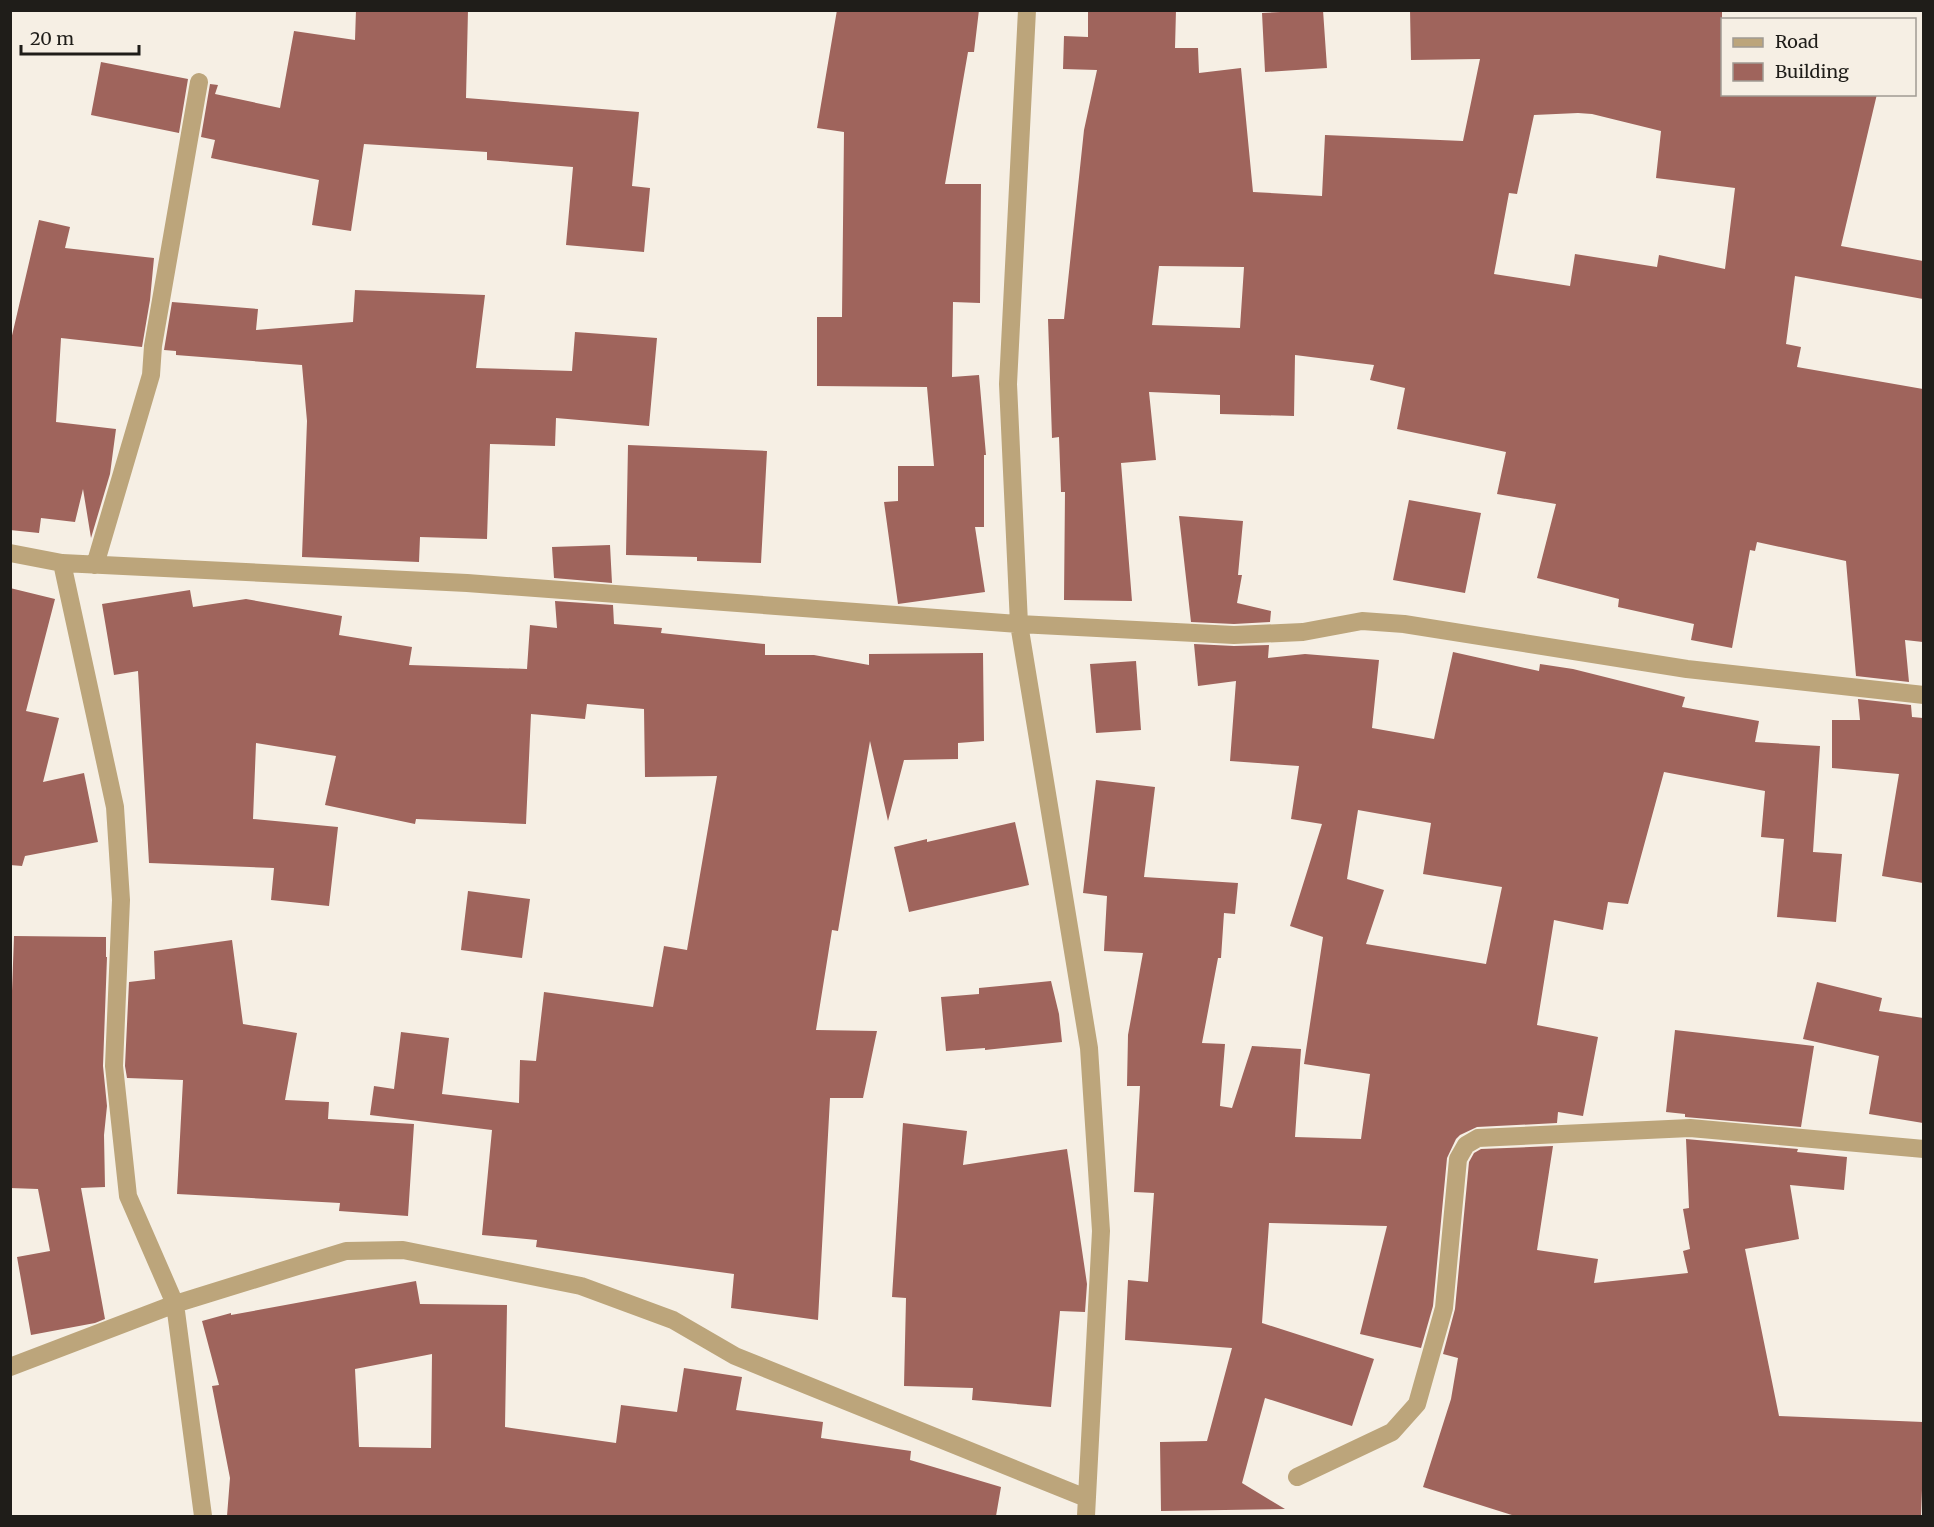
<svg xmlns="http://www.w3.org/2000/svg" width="1934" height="1527" viewBox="0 0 1934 1527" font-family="Merriweather,serif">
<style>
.building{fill:#9f645c;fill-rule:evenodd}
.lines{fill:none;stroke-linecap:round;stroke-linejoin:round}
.street{stroke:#bca57b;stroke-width:18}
</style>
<rect width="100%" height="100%" fill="#f6efe4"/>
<path class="building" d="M 356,10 L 468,10 L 466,98 L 639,112 L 632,186 L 650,188 L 644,252 L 566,245 L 573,167 L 487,160 L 487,152 L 364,144 L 351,231 L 312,225 L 319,180 L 211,158 L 215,140 L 201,137 L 210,84 L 218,85 L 215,94 L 280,108 L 294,31 L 355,40 Z
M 837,10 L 979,10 L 974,52 L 968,52 L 945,184 L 981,184 L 980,303 L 953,302 L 952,377 L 979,375 L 986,455 L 984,455 L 984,527 L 975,527 L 985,592 L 898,604 L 884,502 L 898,501 L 898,466 L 934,466 L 927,387 L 817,386 L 817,317 L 842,317 L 844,132 L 817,128 Z
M 1088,10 L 1176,10 L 1175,48 L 1198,48 L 1199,73 L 1241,68 L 1253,192 L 1322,196 L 1325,135 L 1463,141 L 1480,59 L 1411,60 L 1410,10 L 1722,10 L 1722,94 L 1877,94 L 1841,246 L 1923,261 L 1923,299 L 1795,276 L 1786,344 L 1801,347 L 1797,367 L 1923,389 L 1923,642 L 1905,640 L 1909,682 L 1856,676 L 1846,561 L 1757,542 L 1755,551 L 1750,550 L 1732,648 L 1691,640 L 1694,624 L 1618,607 L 1619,599 L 1537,578 L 1556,504 L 1497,494 L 1506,452 L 1397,429 L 1405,388 L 1370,380 L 1374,365 L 1295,355 L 1294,416 L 1220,414 L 1220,395 L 1149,392 L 1156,460 L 1121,463 L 1132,601 L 1064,600 L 1065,492 L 1061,492 L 1059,437 L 1052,438 L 1048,319 L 1064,319 L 1084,130 L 1097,70 L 1063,69 L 1064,36 L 1088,37 ZM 1578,113 L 1592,114 L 1661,131 L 1656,178 L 1735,188 L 1725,269 L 1659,255 L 1657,267 L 1575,254 L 1570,286 L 1494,274 L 1509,193 L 1517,194 L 1534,115 ZM 1159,266 L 1244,267 L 1240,328 L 1152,325 Z
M 1323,10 L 1327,68 L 1265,72 L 1262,13 Z
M 101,62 L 188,79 L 179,133 L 91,115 Z
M 39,220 L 70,227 L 65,248 L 154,258 L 150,300 L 142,347 L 61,338 L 56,422 L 116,429 L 110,474 L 91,538 L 83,489 L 75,522 L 41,518 L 39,533 L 10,530 L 10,344 Z
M 355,290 L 485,295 L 476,368 L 572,371 L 575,332 L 657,338 L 649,426 L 556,418 L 555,446 L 490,444 L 487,539 L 420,537 L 419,562 L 302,557 L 307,421 L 302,365 L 176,355 L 176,351 L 164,350 L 172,302 L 258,309 L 256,330 L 353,322 Z
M 628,445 L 767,451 L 761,563 L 697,561 L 697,557 L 626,555 Z
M 1409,500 L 1481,513 L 1465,593 L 1393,580 Z
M 1179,516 L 1243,521 L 1238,575 L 1242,575 L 1237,603 L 1271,611 L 1270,622 L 1234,624 L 1191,622 Z
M 610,545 L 612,583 L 554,578 L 552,547 Z
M 10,588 L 55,599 L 26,711 L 59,718 L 43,782 L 84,773 L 98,842 L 25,856 L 22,866 L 10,865 Z
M 190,590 L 193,607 L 246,599 L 342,616 L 339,635 L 412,647 L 409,665 L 527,669 L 530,625 L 557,628 L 555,601 L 613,605 L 614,624 L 662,628 L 661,633 L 765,644 L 765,655 L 814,655 L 869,665 L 869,654 L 983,653 L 984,741 L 958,743 L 958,759 L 904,760 L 888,821 L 870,741 L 838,931 L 832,930 L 816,1030 L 877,1031 L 863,1098 L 830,1098 L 818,1320 L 731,1308 L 734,1274 L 536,1247 L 537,1240 L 482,1235 L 492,1130 L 370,1115 L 374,1086 L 394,1089 L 401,1032 L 449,1038 L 442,1094 L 519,1103 L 520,1060 L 536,1061 L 544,992 L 653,1007 L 664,946 L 687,950 L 717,776 L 645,777 L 644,709 L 587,704 L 585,719 L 531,714 L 526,824 L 416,819 L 415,824 L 325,805 L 336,756 L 256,743 L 253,819 L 338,827 L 329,906 L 271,900 L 274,868 L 149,863 L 138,671 L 114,675 L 102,604 Z
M 1194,644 L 1234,646 L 1269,645 L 1268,658 L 1305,654 L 1379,660 L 1372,728 L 1434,739 L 1453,652 L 1539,671 L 1540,664 L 1573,669 L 1685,697 L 1682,707 L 1759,721 L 1755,742 L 1820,746 L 1813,852 L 1842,854 L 1836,922 L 1777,917 L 1784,839 L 1761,837 L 1765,791 L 1664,772 L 1628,904 L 1608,902 L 1603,930 L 1554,920 L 1537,1025 L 1598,1037 L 1583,1116 L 1558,1112 L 1557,1123 L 1477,1127 L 1460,1135 L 1456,1139 L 1447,1158 L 1433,1306 L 1421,1348 L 1360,1334 L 1387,1226 L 1269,1223 L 1262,1323 L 1374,1359 L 1352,1426 L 1265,1398 L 1242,1483 L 1285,1509 L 1161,1511 L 1160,1442 L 1207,1441 L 1232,1348 L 1125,1340 L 1128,1280 L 1148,1282 L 1154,1193 L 1134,1192 L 1140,1086 L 1127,1086 L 1128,1035 L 1143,953 L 1104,951 L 1107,896 L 1083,893 L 1096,780 L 1155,787 L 1144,877 L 1238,883 L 1235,914 L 1224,913 L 1221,958 L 1218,958 L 1202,1043 L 1225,1044 L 1220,1106 L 1232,1108 L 1252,1046 L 1301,1049 L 1295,1137 L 1361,1139 L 1370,1074 L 1304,1064 L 1323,937 L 1290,926 L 1322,824 L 1291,819 L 1299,766 L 1230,761 L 1236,681 L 1198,686 ZM 1358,810 L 1431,823 L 1423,874 L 1502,887 L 1486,964 L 1366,944 L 1384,890 L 1347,879 Z
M 1136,661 L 1141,730 L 1096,733 L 1090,664 Z
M 1858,699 L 1911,705 L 1912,717 L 1923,718 L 1923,883 L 1882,876 L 1899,774 L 1832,768 L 1832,720 L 1860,720 Z
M 1015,822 L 1029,885 L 909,912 L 894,847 L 927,839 L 927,842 Z
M 468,891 L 530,899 L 522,958 L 461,950 Z
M 14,936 L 106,937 L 106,957 L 107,957 L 103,1066 L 107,1106 L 104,1135 L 105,1187 L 81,1188 L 105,1319 L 95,1323 L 31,1335 L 17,1257 L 50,1251 L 38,1189 L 10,1188 L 10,1046 Z
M 232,940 L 243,1024 L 297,1033 L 285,1100 L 329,1102 L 328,1119 L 414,1124 L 408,1216 L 339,1211 L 340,1203 L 177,1194 L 183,1080 L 127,1078 L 125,1066 L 129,982 L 155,979 L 154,951 Z
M 1051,981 L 1059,1014 L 1062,1042 L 985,1050 L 985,1048 L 946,1051 L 941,997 L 979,994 L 979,988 Z
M 1817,982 L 1882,998 L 1879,1011 L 1923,1018 L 1923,1123 L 1869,1114 L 1879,1056 L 1803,1039 Z
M 1675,1030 L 1814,1046 L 1801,1127 L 1685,1117 L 1685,1114 L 1666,1112 Z
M 903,1123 L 967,1131 L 963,1165 L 1067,1149 L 1087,1284 L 1085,1312 L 1060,1311 L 1051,1407 L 972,1400 L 973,1388 L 904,1386 L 906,1298 L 892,1297 Z
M 1686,1139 L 1798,1149 L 1797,1152 L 1847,1157 L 1844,1190 L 1790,1185 L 1799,1239 L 1745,1249 L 1779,1416 L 1923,1422 L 1923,1490 L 1922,1490 L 1921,1516 L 1515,1516 L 1423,1487 L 1451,1399 L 1458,1358 L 1443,1354 L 1455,1309 L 1469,1162 L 1474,1153 L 1481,1149 L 1553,1146 L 1537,1250 L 1598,1259 L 1594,1283 L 1688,1273 L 1683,1251 L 1690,1249 L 1683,1209 L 1689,1208 Z
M 416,1281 L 420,1304 L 507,1305 L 505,1427 L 616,1443 L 621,1405 L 677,1412 L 684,1368 L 742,1377 L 736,1410 L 823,1422 L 821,1438 L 911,1451 L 910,1460 L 1001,1487 L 996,1516 L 227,1516 L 230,1478 L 212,1386 L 219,1385 L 202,1321 L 231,1313 L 231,1315 ZM 432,1354 L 431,1448 L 359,1447 L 355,1369 Z"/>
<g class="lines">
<path class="street" d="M 1027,10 L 1008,384 L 1019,624 L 1089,1048 L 1101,1231 L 1086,1516
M 10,553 L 62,563 L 467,583 L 1019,624 L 1234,635 L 1303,632 L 1362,621 L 1404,624 L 1687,669 L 1924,695
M 62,563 L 115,807 L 121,900 L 114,1066 L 128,1196 L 175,1304 L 203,1516
M 95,565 L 151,375 L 153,346 L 199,82
M 10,1367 L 175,1304 L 346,1251 L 403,1250 L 581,1286 L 673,1320 L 735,1356 L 1086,1498
M 1297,1477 L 1392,1432 L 1417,1404 L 1444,1308 L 1458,1159 L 1466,1145 L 1478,1138 L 1690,1128 L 1924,1149"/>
</g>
<rect width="1934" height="1527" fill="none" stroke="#1f1d19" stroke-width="24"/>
<rect x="1721" y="18" width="195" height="78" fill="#f6efe4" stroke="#a09b93" stroke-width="1.5"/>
<rect x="1733" y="38" width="30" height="9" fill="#bca57b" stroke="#a09b93" stroke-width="1.5"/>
<text x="1775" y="48" font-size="18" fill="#1f1d19">Road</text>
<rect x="1733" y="63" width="30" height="18" fill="#9f645c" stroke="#a09b93" stroke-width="1.5"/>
<text x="1775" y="78" font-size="18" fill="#1f1d19">Building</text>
<path d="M21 45v9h118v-9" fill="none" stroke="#1f1d19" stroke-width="3"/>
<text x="30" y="45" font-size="18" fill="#1f1d19" stroke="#f6efe4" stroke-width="4.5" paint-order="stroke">20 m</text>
</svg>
